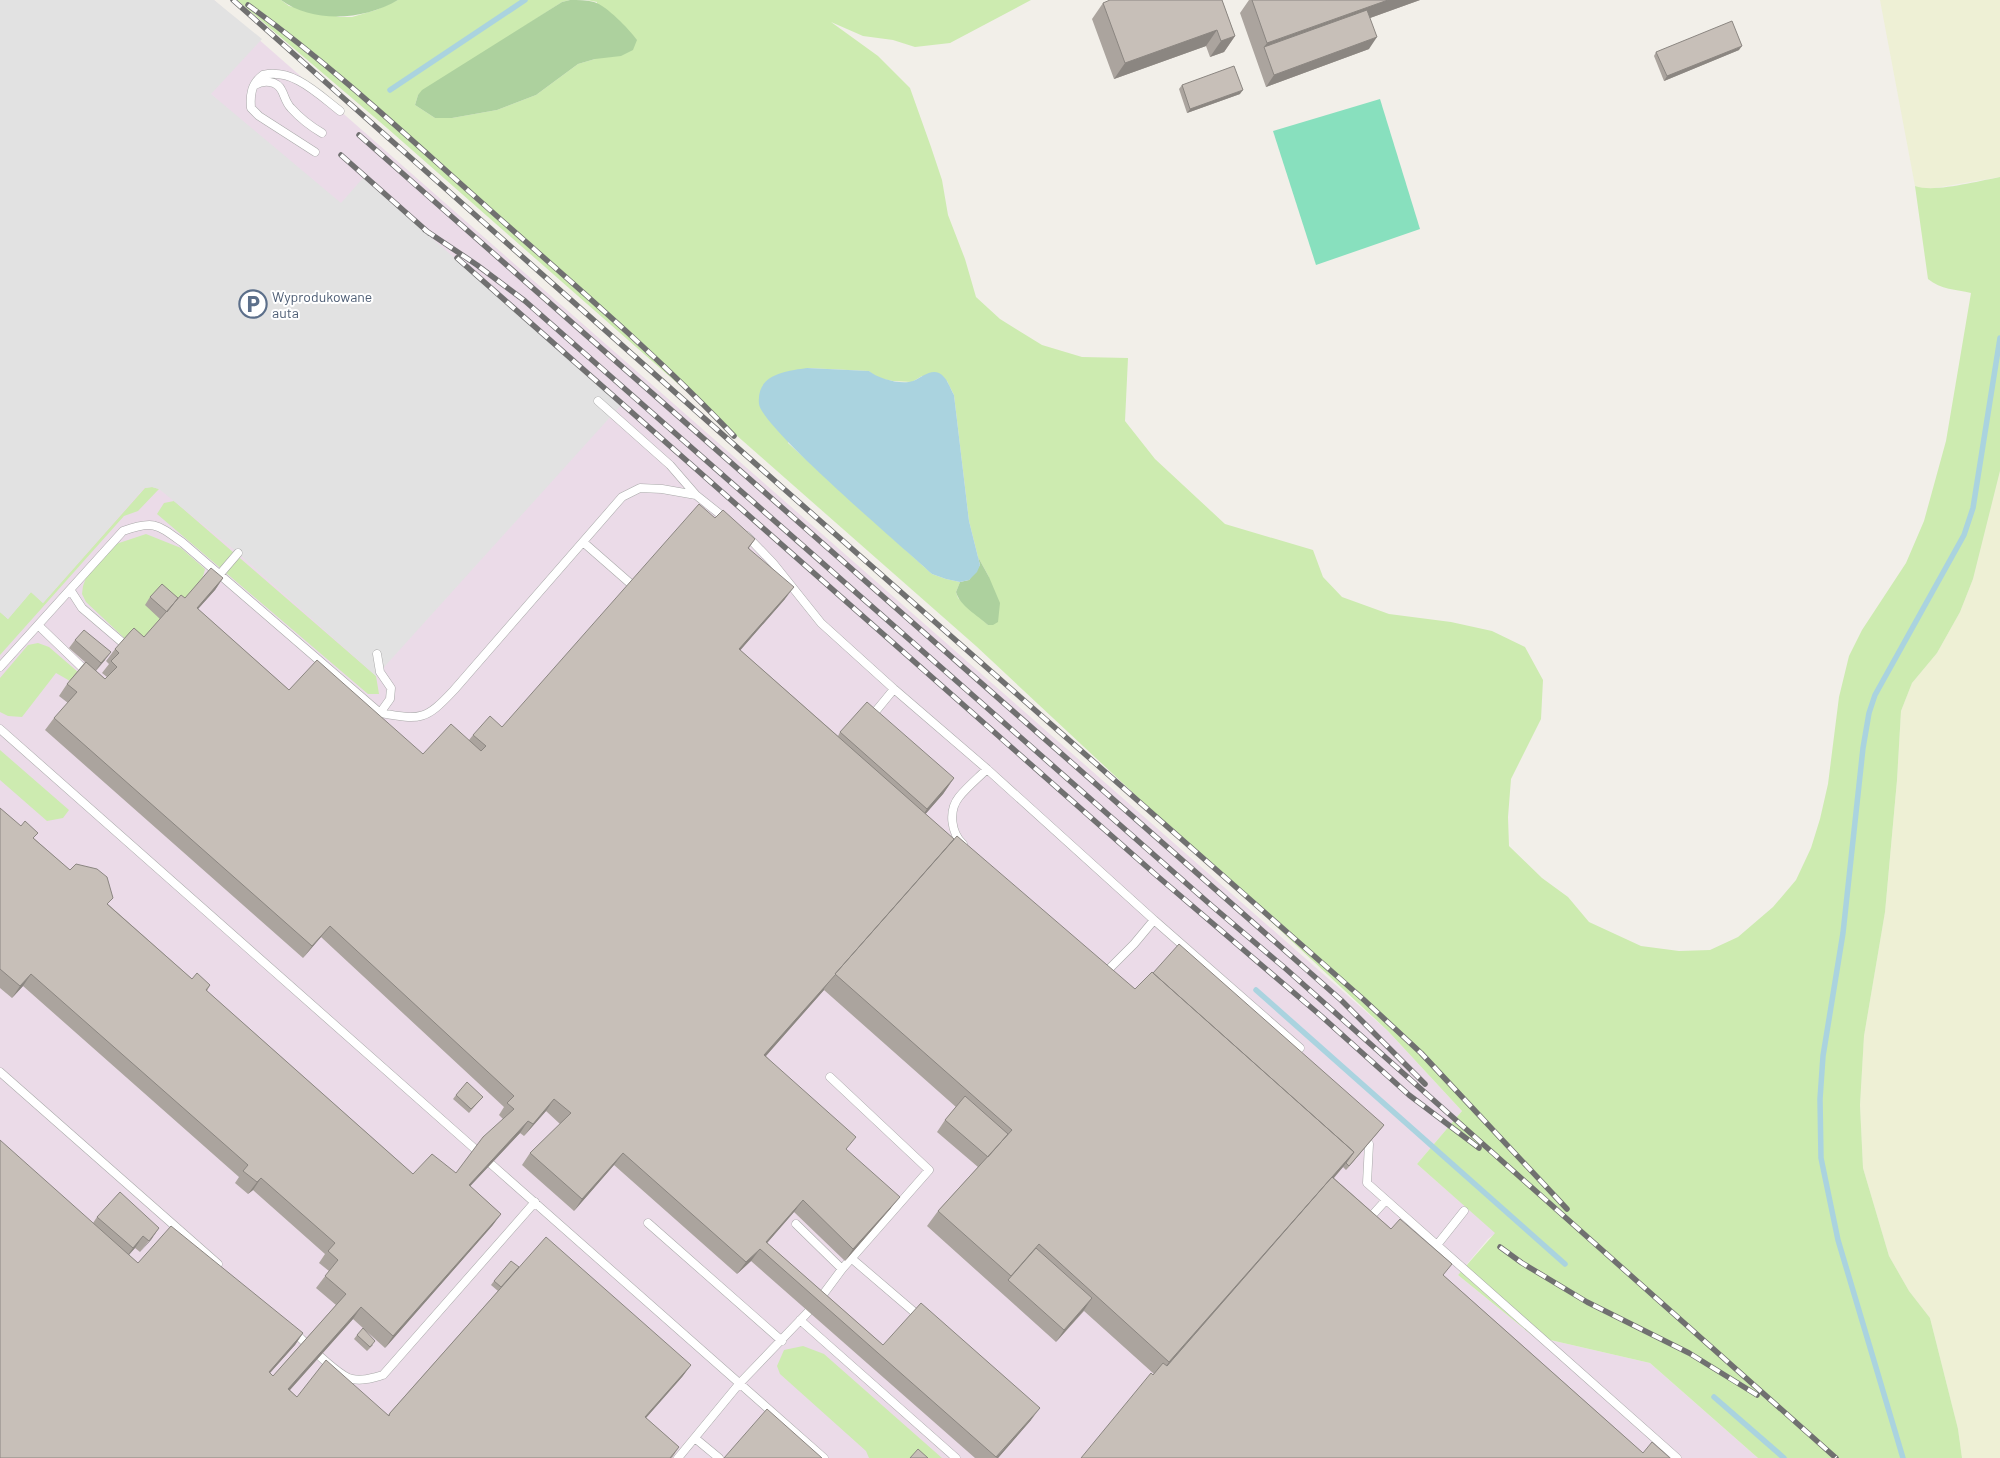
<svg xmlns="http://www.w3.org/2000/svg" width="2000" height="1458" viewBox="0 0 2000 1458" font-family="Barlow,sans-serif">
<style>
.industrial{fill:#ebdbe8}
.farmland{fill:#eef0d5}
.grass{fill:#cdebb0;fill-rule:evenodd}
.forest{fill:#add19e}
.pitch{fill:#88e0be}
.parking{fill:#e2e2e2}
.water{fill:#aad3df}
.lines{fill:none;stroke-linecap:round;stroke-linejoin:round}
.stream{stroke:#aad3df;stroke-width:5.5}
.lane-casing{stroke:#a9a9a9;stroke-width:9}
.lane{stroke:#fff;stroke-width:8}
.rail-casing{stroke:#707070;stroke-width:5.5}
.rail{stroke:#fff;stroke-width:4;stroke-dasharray:11;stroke-linecap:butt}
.wall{fill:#aba49e}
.shaded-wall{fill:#8b8681}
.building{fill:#c7bfb8;stroke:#8b8681}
.labels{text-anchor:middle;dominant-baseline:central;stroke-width:4;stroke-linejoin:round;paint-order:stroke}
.service-label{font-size:14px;fill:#4e5e75;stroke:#fff;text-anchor:start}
</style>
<rect width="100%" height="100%" fill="#f2efe9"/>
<path class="industrial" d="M 0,0 L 214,0 L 1388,1031 L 1462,1111 L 1417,1164 L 1496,1233 L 1488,1239 L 1458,1275 L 1533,1336 L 1650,1363 L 1758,1458 L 0,1458 Z"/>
<path class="farmland" d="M 1880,0 L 2000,0 L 2000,177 L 1935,188 L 1923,189 L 1915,186 Z
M 2000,471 L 2000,1458 L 1962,1458 L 1958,1429 L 1930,1318 L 1909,1291 L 1889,1256 L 1863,1168 L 1860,1105 L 1864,1036 L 1885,912 L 1897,780 L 1901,711 L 1912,683 L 1937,653 L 1960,612 L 1973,579 Z"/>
<path class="grass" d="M 237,0 L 281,0 L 289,6 L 340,17 L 352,17 L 376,10 L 398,0 L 570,0 L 562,2 L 418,95 L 415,105 L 435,118 L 452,118 L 497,110 L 536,95 L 578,64 L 595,59 L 597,2 L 587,0 L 1031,0 L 950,43 L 915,47 L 893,40 L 863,36 L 831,22 L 878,56 L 910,88 L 931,147 L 942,180 L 948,215 L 965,259 L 976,297 L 1000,319 L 1042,345 L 1082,357 L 1128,358 L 1125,421 L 1155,459 L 1225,524 L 1313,550 L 1323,577 L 1342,597 L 1389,614 L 1451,622 L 1492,631 L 1525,647 L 1543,680 L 1541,719 L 1511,779 L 1508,817 L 1509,846 L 1542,878 L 1568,897 L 1589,922 L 1641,946 L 1679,951 L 1710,950 L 1738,937 L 1773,907 L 1796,880 L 1811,848 L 1820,819 L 1828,784 L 1839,697 L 1849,656 L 1862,630 L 1906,563 L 1924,521 L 1946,441 L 1971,293 C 1956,289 1941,290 1928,279 L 1915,186 C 1934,193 1978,181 2000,177 L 2000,471 L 1973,579 L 1960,612 L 1937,653 L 1912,683 L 1901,711 L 1897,780 L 1885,912 L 1864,1036 L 1860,1105 L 1863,1168 L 1889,1256 L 1909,1291 L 1930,1318 L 1958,1429 L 1962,1458 L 1758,1458 L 1650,1363 L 1533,1336 L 1458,1275 L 1495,1233 L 1417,1164 L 1462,1111 L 1388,1031 L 976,646 L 387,128 ZM 807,368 L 869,371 L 877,378 L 893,381 L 912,382 L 922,376 L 947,381 L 954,395 L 969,521 L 978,557 L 989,577 L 988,625 L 958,598 L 956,592 L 960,582 L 946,579 L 932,574 L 788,443 Z
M 152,487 L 159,489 L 138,511 L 124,516 L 0,655 L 0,612 L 8,619 L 31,592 L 43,603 L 145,488 Z
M 174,501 L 376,676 L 379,694 L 368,694 L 157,514 L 164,503 Z
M 146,534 L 181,548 L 205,569 C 201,591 179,606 162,619 C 152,627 144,639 136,649 L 86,602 L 82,594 L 83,586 L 87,575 L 116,544 Z
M 38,643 L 49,647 L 78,672 L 70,681 L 56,673 L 22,717 L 8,716 L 0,712 L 0,678 L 28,645 Z
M 0,750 L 69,810 L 63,818 L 47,821 L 0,780 Z
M 803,1346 L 824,1354 L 942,1458 L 869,1458 L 866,1451 L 780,1374 L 777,1366 L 784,1350 Z"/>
<path class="forest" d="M 281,0 L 398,0 C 364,20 314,24 281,0 Z
M 570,0 C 578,0 586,0 594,2 C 607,6 629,29 637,40 L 633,50 L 621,56 L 595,59 L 578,64 L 536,95 L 497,110 L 452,118 L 435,118 L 415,105 L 418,95 L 422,90 L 562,2 Z
M 978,557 L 989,577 L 1000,603 L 998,622 L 993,625 L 988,625 C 977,615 960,606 956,592 L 960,582 L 969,580 L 980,565 Z"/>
<path class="pitch" d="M 1380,99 L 1420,229 L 1316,265 L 1273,131 Z"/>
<path class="parking" d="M 0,0 L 214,0 L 262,39 L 211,94 L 341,203 L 363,178 L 622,404 L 376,676 L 238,553 L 159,489 L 152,487 L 144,488 L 43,603 L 31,592 L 8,619 L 0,612 Z"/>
<path class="water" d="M 807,368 L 869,371 C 879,379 901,385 913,381 C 921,378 930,369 939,373 C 947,377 950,388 954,395 L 969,521 L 980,565 L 977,572 L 969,580 L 960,582 L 946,579 L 932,574 C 905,549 762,428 759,404 C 756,374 786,371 807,368 Z"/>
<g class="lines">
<path class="stream" d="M 390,90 L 525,0
M 1256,990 L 1565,1264
M 1714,1397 L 1784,1458
M 1903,1458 L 1838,1240 L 1821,1158 L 1820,1099 L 1823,1056 L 1843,933 L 1863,748 L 1869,713 L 1875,695 L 1964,535 L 1973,508 L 2000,338"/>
<g class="lane-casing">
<path id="lane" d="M 255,85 C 263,80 277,80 282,91 C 285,97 286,103 291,108 C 300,118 310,126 322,133
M 315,152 L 259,116 L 251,108 C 250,95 251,84 263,75 C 293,68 318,94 340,111
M 598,401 L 670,465 L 696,495
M 747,536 L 773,563 L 821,623 L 894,689 L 987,769 L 1154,920 L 1134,944 L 1107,971 L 1103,968
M 583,542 L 631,584
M 220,574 L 238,553
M 71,591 L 82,608 L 123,643
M 38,625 L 89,674
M 377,654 L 380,672 L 391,688 L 390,699 L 380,713
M 0,667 L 123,531 C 154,520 157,524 183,543 L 380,713 C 421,720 425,721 454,690 L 622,497 L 640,488 L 662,489 L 696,495 L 726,519
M 871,717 L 894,689
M 0,729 L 475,1149
M 963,844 C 951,833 948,811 959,797 C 967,787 978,778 987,769
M 1154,920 L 1300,1048
M 0,1072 L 218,1264
M 1369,1144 L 1367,1183 L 1677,1458
M 491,1164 L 824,1458
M 1367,1221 L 1386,1200
M 648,1223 L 782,1341
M 796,1224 L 842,1269
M 1437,1245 L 1464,1211
M 851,1258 L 920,1317
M 819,1300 L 842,1269 L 929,1170 L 830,1077
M 800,1320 L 956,1458
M 294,1332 C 305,1342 339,1377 352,1379 C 363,1381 372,1378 383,1375 L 535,1202
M 696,1439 L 719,1458
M 678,1458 L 739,1384 L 809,1311"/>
</g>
<use href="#lane" class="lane"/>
<g class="rail-casing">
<path id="rail" d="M 233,0 L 784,489 L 1363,999 L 1421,1053 L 1567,1209
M 248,5 C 334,67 411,140 490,210 C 573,284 658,356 734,436
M 359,135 L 1341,1000 L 1425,1084
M 341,155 L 429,233
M 425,230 L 477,265 L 525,301 L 1212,906 L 1286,969 L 1836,1458
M 457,258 L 1156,875 L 1320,1015 L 1409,1095 L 1479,1148
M 1500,1247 L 1522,1263 L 1587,1302 L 1689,1353 L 1757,1395"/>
</g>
<use href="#rail" class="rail"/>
</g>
<path class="wall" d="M 1222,0 L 1235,36 L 1224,52 L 1210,57 L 1206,46 L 1114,79 L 1092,19 L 1103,3 Z
M 1249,0 L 1420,0 L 1370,18 L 1369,49 L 1266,87 L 1240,13 Z
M 1739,50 L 1664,81 L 1654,56 L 1656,52 Z
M 1182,85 L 1240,94 L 1187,113 L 1179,89 Z
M 715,518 L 755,539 L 749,548 L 785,599 L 740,650 L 838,736 L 840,732 L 954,778 L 943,794 L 925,814 L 954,839 L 1135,989 L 1384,1125 L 1346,1170 L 1343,1167 L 1334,1178 L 1643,1453 L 1670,1458 L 1153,1375 L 1154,1374 L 1084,1311 L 1056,1342 L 927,1226 L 938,1211 L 978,1167 L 937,1132 L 945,1120 L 956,1107 L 824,990 L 766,1056 L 847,1150 L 891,1208 L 845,1261 L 794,1212 L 767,1243 L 883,1345 L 1031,1420 L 998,1458 L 975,1458 L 751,1261 L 737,1274 L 614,1165 L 574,1211 L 522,1165 L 530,1153 L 560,1124 L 546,1111 L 524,1136 L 520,1133 L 470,1186 L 501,1214 L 492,1226 L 385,1348 L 353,1319 L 290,1390 L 297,1397 L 388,1415 L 498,1291 L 491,1285 L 494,1281 L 519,1267 L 691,1365 L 682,1377 L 646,1418 L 679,1447 L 672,1458 L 0,1458 L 93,1223 L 97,1217 L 159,1228 L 140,1252 L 135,1248 L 129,1255 L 138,1263 L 303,1333 L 295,1345 L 270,1373 L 273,1376 L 336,1305 L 316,1288 L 329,1271 L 319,1263 L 325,1254 L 253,1190 L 248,1194 L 235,1183 L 239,1177 L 23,986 L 12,998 L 0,988 L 0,808 L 192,979 L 210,985 L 207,991 L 413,1174 L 456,1173 L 503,1119 L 499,1115 L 504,1107 L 321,937 L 303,958 L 45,730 L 54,718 L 68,703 L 59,696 L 67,684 L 85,662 L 69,648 L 75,640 L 105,660 L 96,671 L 105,679 L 107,677 L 102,673 L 109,664 L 106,661 L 115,649 L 144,637 L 160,619 L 145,605 L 150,597 L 185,598 L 223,578 L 215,590 L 198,609 L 289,690 L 423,754 L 469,740 L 473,735 L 502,727 Z
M 456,1095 L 483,1097 L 469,1113 L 453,1099 Z
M 357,1335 L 373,1345 L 367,1351 L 354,1339 Z"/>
<path class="shaded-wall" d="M 1388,0 L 1420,0 L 1267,55 L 1264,47 L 1267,43 Z
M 1217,30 L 1206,46 L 1114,79 L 1125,63 Z
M 1235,36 L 1224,52 L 1210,57 L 1221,41 Z
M 1377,37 L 1369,49 L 1266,87 L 1274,75 Z
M 1742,46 L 1739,50 L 1664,81 L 1667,76 Z
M 1243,90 L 1240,94 L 1187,113 L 1190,109 Z
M 223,578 L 215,590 L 188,620 L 197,608 Z
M 794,587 L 785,599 L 731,661 L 739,649 Z
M 111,652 L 105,660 L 95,671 L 101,663 Z
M 954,778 L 943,794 L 916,825 L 927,809 Z
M 330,926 L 321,937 L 303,958 L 312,946 Z
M 31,974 L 23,986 L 12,998 L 20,986 Z
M 828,983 L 824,989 L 824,990 L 756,1067 L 764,1055 Z
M 554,1099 L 546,1111 L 524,1136 L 533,1124 Z
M 528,1121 L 520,1133 L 460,1197 L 469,1185 Z
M 1384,1125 L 1381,1129 L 1346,1170 L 1349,1166 Z
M 1354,1152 L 1343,1167 L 1158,1378 L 1169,1362 Z
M 623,1153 L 614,1165 L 574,1211 L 582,1199 Z
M 261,1178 L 253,1190 L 248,1194 L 257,1182 Z
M 900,1197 L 891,1208 L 845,1261 L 853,1249 Z
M 803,1200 L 794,1212 L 761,1250 L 766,1242 Z
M 501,1214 L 492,1226 L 385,1348 L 393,1336 Z
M 159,1228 L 151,1240 L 140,1252 L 149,1241 Z
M 143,1236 L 135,1248 L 124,1260 L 133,1248 Z
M 760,1249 L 751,1261 L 737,1274 L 746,1262 Z
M 1092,1298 L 1084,1310 L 1056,1342 L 1064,1330 Z
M 361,1307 L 353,1319 L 280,1401 L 288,1389 Z
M 303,1333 L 295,1345 L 260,1384 L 269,1372 Z
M 691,1365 L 682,1377 L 637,1428 L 645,1417 Z
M 1040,1408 L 1031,1420 L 998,1458 L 996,1458 Z"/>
<path class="building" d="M 1110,0 L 1222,0 L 1235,36 L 1221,41 L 1217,30 L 1125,63 L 1103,3 Z
M 1252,0 L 1388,0 L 1267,43 Z
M 1367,10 L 1377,37 L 1274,75 L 1264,47 Z
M 1732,21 L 1742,46 L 1667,76 L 1656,52 Z
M 1234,66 L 1243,90 L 1190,109 L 1182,85 Z
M 699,504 L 715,518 L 723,510 L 755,539 L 748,548 L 794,587 L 739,649 L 954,839 L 835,974 L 836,974 L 764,1055 L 856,1137 L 846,1149 L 900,1197 L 853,1249 L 803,1200 L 766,1242 L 883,1345 L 921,1303 L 1040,1408 L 996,1457 L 760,1249 L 746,1262 L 623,1153 L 582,1199 L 530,1153 L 571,1113 L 554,1099 L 533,1124 L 528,1121 L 469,1185 L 501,1214 L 393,1336 L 361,1307 L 288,1389 L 297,1397 L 326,1360 L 389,1416 L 390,1413 L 546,1237 L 691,1365 L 645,1417 L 679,1447 L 670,1458 L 0,1458 L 0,1140 L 138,1263 L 171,1226 L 303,1333 L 269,1372 L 273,1376 L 346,1294 L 325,1276 L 338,1260 L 328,1251 L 335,1243 L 261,1178 L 257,1182 L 243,1171 L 248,1165 L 31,974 L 20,986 L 0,969 L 0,808 L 21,826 L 25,821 L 38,833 L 33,838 L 70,870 L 76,864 L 97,869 L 107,877 L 113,898 L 107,904 L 192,979 L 197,973 L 210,985 L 206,990 L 413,1174 L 432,1154 L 456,1173 L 483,1137 L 514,1109 L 507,1103 L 514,1096 L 330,926 L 312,946 L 54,718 L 77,692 L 67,684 L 86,662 L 105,679 L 117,667 L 111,661 L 119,653 L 115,649 L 131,631 L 134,628 L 144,637 L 181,595 L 185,598 L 211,568 L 223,578 L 197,608 L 289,690 L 317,660 L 423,754 L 451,724 L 481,751 L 486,746 L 473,735 L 490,716 L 502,727 Z
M 162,584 L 178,598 L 167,612 L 150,597 Z
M 84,630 L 111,652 L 101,663 L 75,640 Z
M 867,702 L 954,778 L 927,809 L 840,732 Z
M 957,836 L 1135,989 L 1152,972 L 1354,1152 L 1169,1362 L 1039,1244 L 1011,1276 L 938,1211 L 1012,1130 L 835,974 Z
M 1179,944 L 1384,1125 L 1349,1166 L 1346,1163 L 1354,1152 L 1153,973 Z
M 467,1082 L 483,1097 L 471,1109 L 456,1095 Z
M 965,1096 L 1008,1134 L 988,1157 L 945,1120 Z
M 1332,1177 L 1391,1229 L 1400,1219 L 1452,1264 L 1443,1275 L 1643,1453 L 1652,1442 L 1670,1458 L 1081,1458 L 1151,1373 L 1153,1375 L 1163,1363 L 1167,1366 Z
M 120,1192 L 159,1228 L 149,1241 L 143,1236 L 133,1248 L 97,1217 Z
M 1036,1248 L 1092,1298 L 1064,1330 L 1008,1280 Z
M 511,1261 L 519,1267 L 501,1287 L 494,1281 Z
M 363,1328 L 375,1341 L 370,1347 L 357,1335 Z
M 767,1409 L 822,1458 L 724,1458 Z
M 918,1449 L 928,1458 L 910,1458 Z"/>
<defs>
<g id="parking-ring" transform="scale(1.4375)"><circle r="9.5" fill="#fff" stroke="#5c6f8a" stroke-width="1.5"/><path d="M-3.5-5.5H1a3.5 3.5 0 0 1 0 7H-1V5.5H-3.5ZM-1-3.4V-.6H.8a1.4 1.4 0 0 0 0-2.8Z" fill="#5c6f8a"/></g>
</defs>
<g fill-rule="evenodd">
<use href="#parking-ring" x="253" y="304"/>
</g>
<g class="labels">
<g class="service-label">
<text x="272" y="296">Wyprodukowane<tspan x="272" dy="16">auta</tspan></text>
</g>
</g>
</svg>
